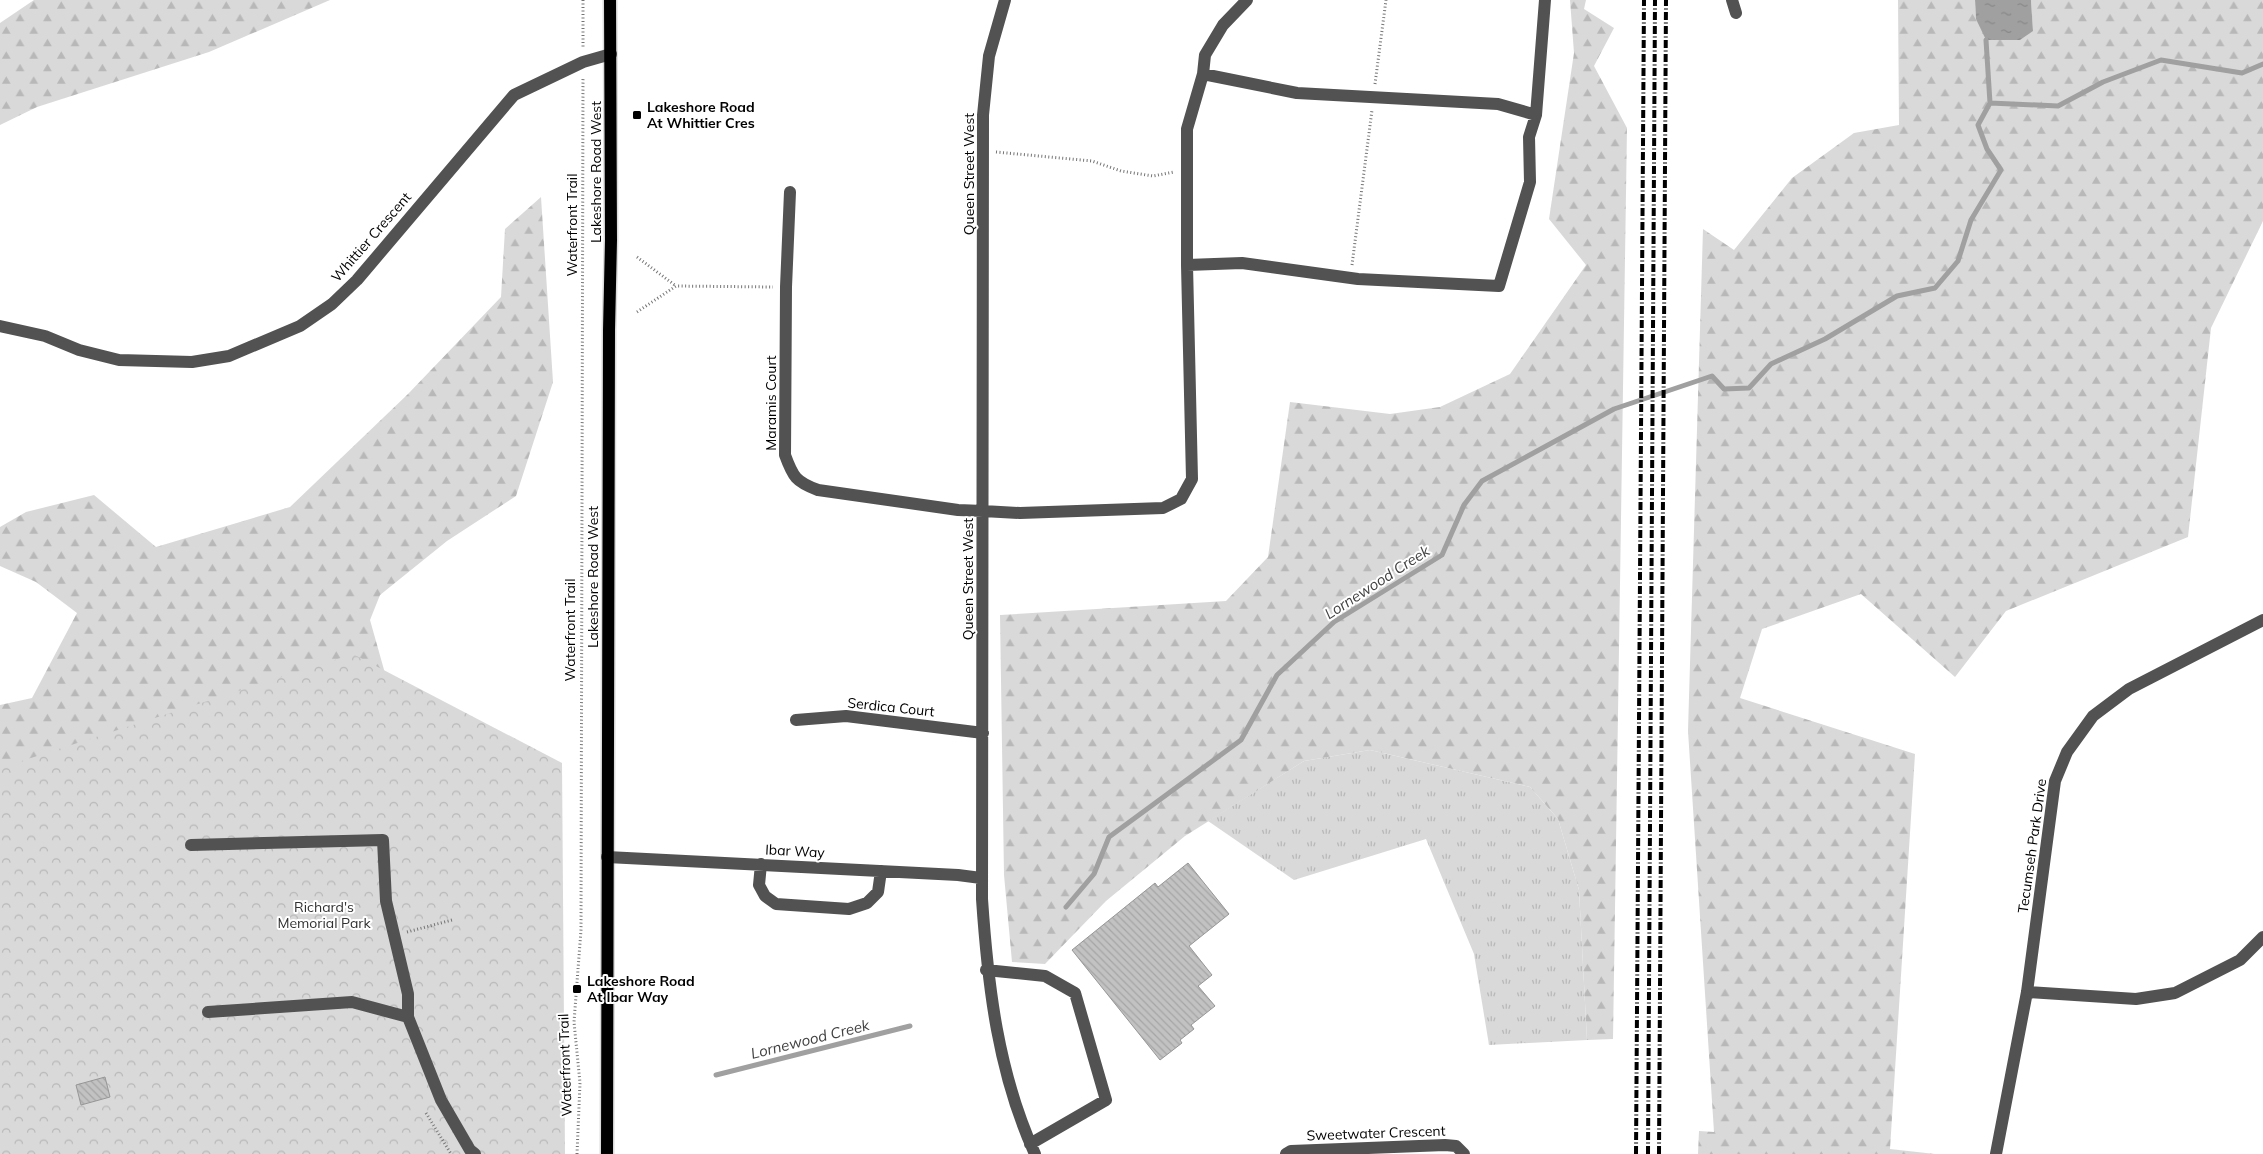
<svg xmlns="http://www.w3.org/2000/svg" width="2263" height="1154" viewBox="0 0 2263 1154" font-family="Mulish,sans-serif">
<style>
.grass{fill:url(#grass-tufts)}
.forest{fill:url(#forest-firs)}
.park{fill:url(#park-crowns)}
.water{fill:url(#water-ripples)}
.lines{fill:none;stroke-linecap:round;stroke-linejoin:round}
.stream{stroke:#a0a0a0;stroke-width:5}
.building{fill:url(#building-back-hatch);stroke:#969696}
.major-casing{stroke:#dbdbdb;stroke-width:15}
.path{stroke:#747474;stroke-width:3;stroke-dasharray:1 2.5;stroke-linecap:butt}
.minor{stroke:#525252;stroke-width:12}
.major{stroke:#000;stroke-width:12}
.rail{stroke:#000;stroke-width:4;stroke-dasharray:8 2.5 1 2.5;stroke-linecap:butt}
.poi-dot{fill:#000;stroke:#fff;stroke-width:2}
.labels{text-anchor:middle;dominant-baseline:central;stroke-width:4;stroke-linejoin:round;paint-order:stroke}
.poi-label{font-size:14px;font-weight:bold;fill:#000;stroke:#fff;text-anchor:start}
.street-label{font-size:14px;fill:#000;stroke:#fff}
.park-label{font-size:14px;fill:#303030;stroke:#fff}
.water-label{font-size:15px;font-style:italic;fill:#414141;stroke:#fff}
</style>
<defs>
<pattern id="grass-tufts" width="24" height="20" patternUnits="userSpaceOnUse" patternTransform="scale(1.25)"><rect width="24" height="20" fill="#d9d9d9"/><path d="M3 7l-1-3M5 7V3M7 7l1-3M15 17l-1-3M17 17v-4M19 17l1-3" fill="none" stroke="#b8b8b8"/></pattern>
<pattern id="forest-firs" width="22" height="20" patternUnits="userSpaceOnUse" patternTransform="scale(1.25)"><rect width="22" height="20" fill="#d9d9d9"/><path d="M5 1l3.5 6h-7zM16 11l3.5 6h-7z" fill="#b8b8b8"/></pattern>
<pattern id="park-crowns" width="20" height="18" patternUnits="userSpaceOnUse" patternTransform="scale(1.25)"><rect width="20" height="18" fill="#d9d9d9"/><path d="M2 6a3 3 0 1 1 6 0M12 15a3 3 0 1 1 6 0" fill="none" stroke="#b8b8b8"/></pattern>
<pattern id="water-ripples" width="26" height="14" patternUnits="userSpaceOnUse" patternTransform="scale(1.25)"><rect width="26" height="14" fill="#a0a0a0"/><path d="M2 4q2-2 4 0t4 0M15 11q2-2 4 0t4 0" fill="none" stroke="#888"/></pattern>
<pattern id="building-back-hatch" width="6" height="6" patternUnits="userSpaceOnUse" patternTransform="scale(1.25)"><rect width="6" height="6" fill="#c2c2c2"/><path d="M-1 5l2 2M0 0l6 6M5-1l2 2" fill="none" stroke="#a5a5a5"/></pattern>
</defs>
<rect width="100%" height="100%" fill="#fff"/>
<path class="grass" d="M 1370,750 L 1530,787 L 1558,819 L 1579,890 L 1587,1040 L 1489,1045 L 1474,954 L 1426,839 L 1294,880 L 1208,821 L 1304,761 Z"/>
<path class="forest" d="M 34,0 L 330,0 L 209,52 L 37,107 L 0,125 L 0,23 Z
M 1570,0 L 1586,0 L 1584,9 L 1614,28 L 1594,66 L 1627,128 L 1613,1039 L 1587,1040 L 1579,890 L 1558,819 L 1530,787 L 1370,750 L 1304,761 L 1185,836 L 1106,901 L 1045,964 L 1012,962 L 1004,875 L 1000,615 L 1226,601 L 1268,557 L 1290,402 L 1390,414 L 1440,407 L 1510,374 L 1586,265 L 1549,219 L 1574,53 Z
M 1898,0 L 1975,0 L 1976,19 L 2033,31 L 2031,0 L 2263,0 L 2263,221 L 2211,328 L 2188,537 L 2006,611 L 1955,677 L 1861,594 L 1762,629 L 1740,698 L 1915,754 L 1890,1149 L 1935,1154 L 1698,1154 L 1699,1131 L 1714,1132 L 1688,731 L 1703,229 L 1734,250 L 1792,178 L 1854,133 L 1899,125 Z
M 541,197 L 553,382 L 516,496 L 447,541 L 380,595 L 370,620 L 390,691 L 0,837 L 0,705 L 32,698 L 77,613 L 36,582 L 0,566 L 0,527 L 26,512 L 94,495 L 156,547 L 290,507 L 408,394 L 501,297 L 505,229 Z"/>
<path class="park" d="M 353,654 L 562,763 L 565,1154 L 0,1154 L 0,768 Z"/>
<path class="water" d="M 1975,0 L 2031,0 L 2033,31 L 2020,40 L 1986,40 L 1976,19 Z"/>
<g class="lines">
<path class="stream" d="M 1986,40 L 1990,103
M 1066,907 L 1094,874 L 1109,837 L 1241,740 L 1277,675 L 1334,622 L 1442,555 L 1464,505 L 1482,481 L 1614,409 L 1712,376 L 1724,389 L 1749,388 L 1771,364 L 1825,339 L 1897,296 L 1935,288 L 1958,261 L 1971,220 L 2001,170 L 1987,149 L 1978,125 L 1990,103 L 2058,106 L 2103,82 L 2161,60 L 2242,73 L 2263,64
M 716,1075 L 910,1026"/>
</g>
<path class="building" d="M 1188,863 L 1229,914 L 1189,946 L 1212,975 L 1198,986 L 1215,1006 L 1191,1025 L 1194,1029 L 1180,1040 L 1182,1043 L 1160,1060 L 1072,950 L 1155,883 L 1158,887 Z
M 105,1077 L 110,1097 L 81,1105 L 76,1085 Z"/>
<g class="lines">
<g class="major-casing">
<path id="major" d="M 607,1154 L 609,330 L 611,240 L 610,0"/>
</g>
<path class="path" d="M 583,0 L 583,47
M 1375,84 L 1386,0
M 996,152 L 1092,161 L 1121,171 L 1153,176 L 1174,172
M 637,257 L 676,286
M 1352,265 L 1372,110
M 637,312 L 676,286 L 773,287
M 407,932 L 452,920
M 426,1113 L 451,1154
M 577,1154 L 580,1083 L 574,1022 L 581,930 L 583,78"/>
<path class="minor" d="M 1005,0 L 989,56 L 983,115 L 982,899 C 988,987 998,1073 1035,1154
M 1732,0 L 1736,13
M 1203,74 L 1297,93 L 1498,104 L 1536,115
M 790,192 L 786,287 L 785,455 C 793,477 796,482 818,490 L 958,510 L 983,511 L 1020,513 L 1163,508 L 1181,499 L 1192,479 L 1187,265 L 1187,129 L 1203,74 L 1205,55 L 1223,25 L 1247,0
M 1187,265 L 1242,263 L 1358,279 L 1499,286 L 1530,182 L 1529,137 L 1536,115 L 1545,0
M 0,326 L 45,336 L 79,350 L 119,360 L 192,362 L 229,356 L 300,326 L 332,304 L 357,280 L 514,95 L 583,62 L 611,54
M 796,720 L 846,716 L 983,733
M 191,845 L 383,840 L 386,901 L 408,994 L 408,1017 L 441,1100 L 470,1150 L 475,1154
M 607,857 L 958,875 L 981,878
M 761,864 L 759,885 L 765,896 L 776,904 L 849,909 L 867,903 L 878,892 L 881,871
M 986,970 L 1045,976 L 1075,993 L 1106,1100 L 1030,1144
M 2027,992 L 2136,999 L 2175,993 L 2240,960 L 2263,937
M 208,1012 L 352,1002 L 408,1017
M 1286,1154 L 1291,1151 L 1445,1145 L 1456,1146 L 1464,1154
M 1996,1154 L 2027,992 L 2055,781 L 2067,752 L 2093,716 L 2129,689 L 2263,620"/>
<use href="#major" class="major"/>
<path class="rail" d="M 1636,1154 L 1644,0
M 1648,1154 L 1655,0
M 1659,1154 L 1666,0"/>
</g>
<g class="poi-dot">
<rect x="632" y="110" width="10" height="10" rx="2.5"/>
<rect x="572" y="984" width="10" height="10" rx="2.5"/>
</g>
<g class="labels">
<g class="poi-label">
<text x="647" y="107">Lakeshore Road<tspan x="647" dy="16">At Whittier Cres</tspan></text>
<text x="587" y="981">Lakeshore Road<tspan x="587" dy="16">At Ibar Way</tspan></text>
</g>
<g class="street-label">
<text transform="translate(596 172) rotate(-90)">Lakeshore Road West</text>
<text transform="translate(969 174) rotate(-90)">Queen Street West</text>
<text transform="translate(572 225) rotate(-90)">Waterfront Trail</text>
<text transform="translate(371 237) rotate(-49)">Whittier Crescent</text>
<text transform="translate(771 403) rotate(-90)">Maramis Court</text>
<text transform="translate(593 577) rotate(-90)">Lakeshore Road West</text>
<text transform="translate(968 579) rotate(-90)">Queen Street West</text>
<text transform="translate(570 630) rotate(-90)">Waterfront Trail</text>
<text transform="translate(891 707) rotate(6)">Serdica Court</text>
<text transform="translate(2032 846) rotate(-82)">Tecumseh Park Drive</text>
<text transform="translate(795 851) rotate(3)">Ibar Way</text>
<text transform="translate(565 1065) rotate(-92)">Waterfront Trail</text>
<text transform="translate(1376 1133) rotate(-2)">Sweetwater Crescent</text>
</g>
<g class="park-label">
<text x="324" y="907">Richard's<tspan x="324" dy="16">Memorial Park</tspan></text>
</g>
<g class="water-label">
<text transform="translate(1377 582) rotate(-33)">Lornewood Creek</text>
<text transform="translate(810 1039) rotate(-14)">Lornewood Creek</text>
</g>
</g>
</svg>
